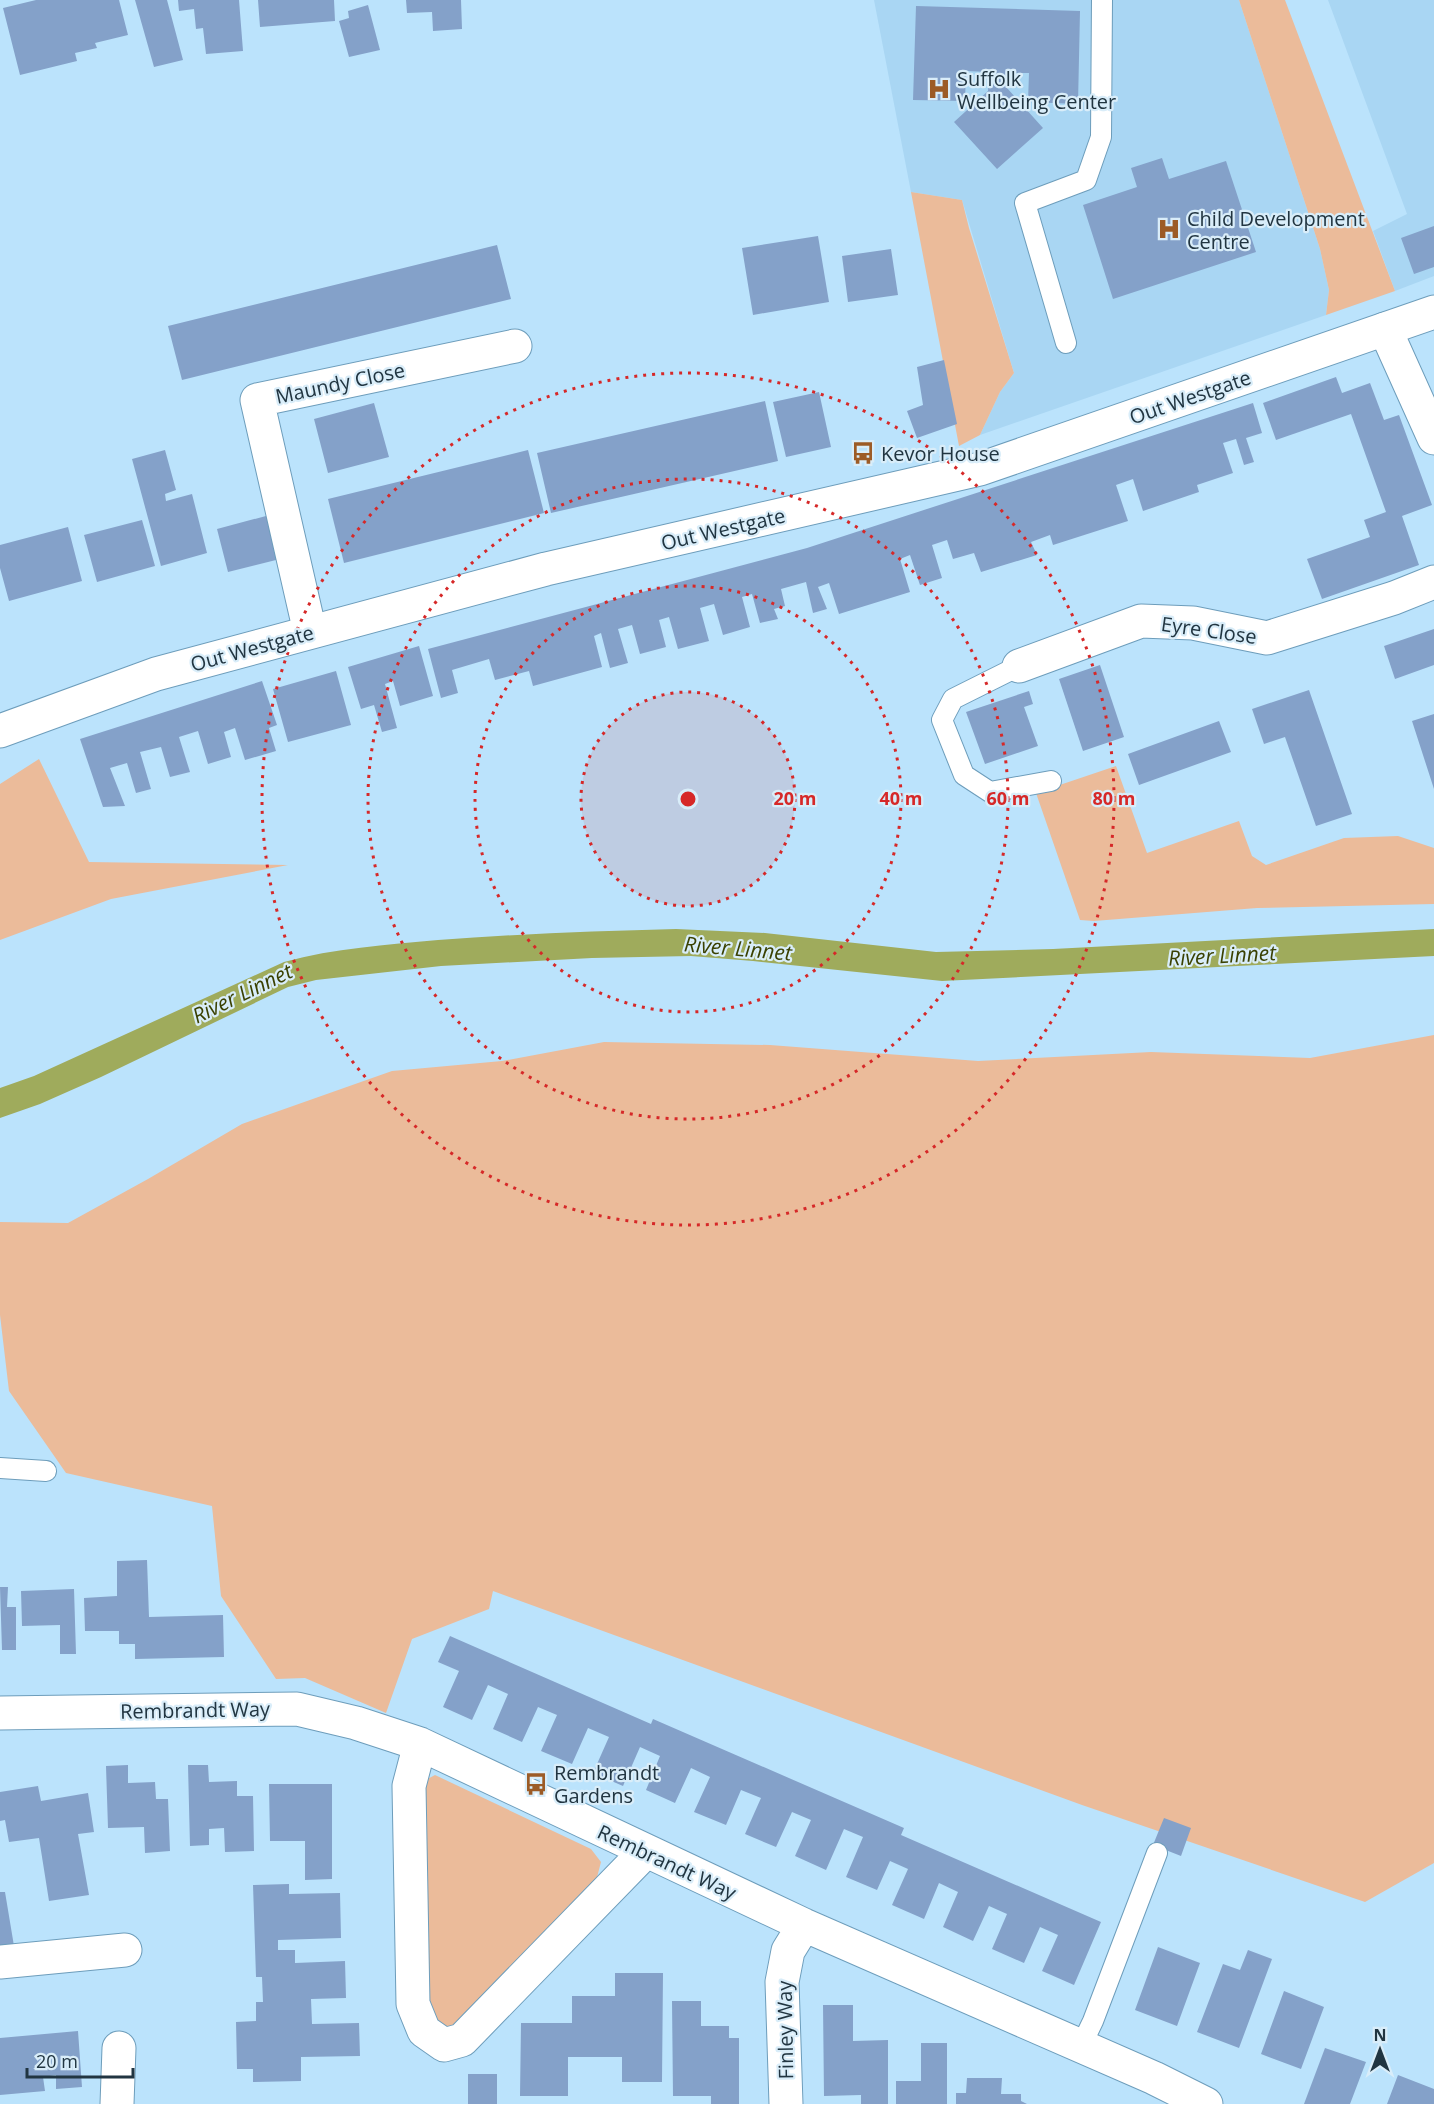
<svg xmlns="http://www.w3.org/2000/svg" width="1434" height="2104" viewBox="0 0 1434 2104" font-family="'Open Sans',sans-serif">
<style>
.built{fill:#a9d6f3}
.green{fill:#ebbb9a}
.water{fill:#9fab5c}
.building{fill:#84a1c9}
.lines{fill:none;stroke-linecap:round;stroke-linejoin:round}
.lane-casing{stroke:#6d9dbb;stroke-width:22}
.street-casing{stroke:#6d9dbb;stroke-width:35}
.primary-casing{stroke:#6d9dbb;stroke-width:35}
.lane{stroke:#fff;stroke-width:20}
.street{stroke:#fff;stroke-width:33}
.primary{stroke:#fff;stroke-width:33}
.ring{fill:none;stroke:#d62828;stroke-width:3;stroke-dasharray:3 6}
.labels{text-anchor:middle;dominant-baseline:central;stroke-width:4.5;stroke-linejoin:round;paint-order:stroke}
.poi-label{font-size:20px;fill:#213541;stroke:#d9edf9;text-anchor:start}
.street-label{font-size:20px;fill:#213541;stroke:#d9edf9}
.water-label{font-size:21px;font-style:italic;fill:#3a4102;stroke:#d9edf9}
.centre{fill:#d62828;stroke:#d9edf9;stroke-width:3}
.ring-label{font-size:18px;text-anchor:middle;font-weight:bold;fill:#d62828;stroke:#d9edf9;stroke-width:4.5;stroke-linejoin:round;paint-order:stroke}
</style>
<rect width="100%" height="100%" fill="#bbe3fc"/>
<path class="built" d="M 874,0 L 1239,0 L 1320,249 L 1329,290 L 1326,315 L 980,435 L 1000,392 L 1014,373 L 962,200 L 911,192 Z
M 1328,0 L 1434,0 L 1434,276 L 1395,291 L 1373,231 L 1407,214 Z"/>
<path class="green" d="M 1239,0 L 1285,0 L 1395,291 L 1326,315 L 1329,290 L 1320,249 Z
M 911,192 L 962,200 L 969,228 L 1014,373 L 1000,392 L 980,435 L 959,446 Z
M 39,759 L 89,862 L 288,865 L 111,899 L 0,940 L 0,784 Z
M 1116,766 L 1147,853 L 1239,821 L 1252,856 L 1266,865 L 1344,838 L 1398,836 L 1434,848 L 1434,904 L 1257,908 L 1094,921 L 1080,920 L 1036,793 Z
M 1434,1035 L 1434,1863 L 1365,1902 L 1082,1805 L 493,1591 L 489,1609 L 412,1639 L 386,1713 L 305,1678 L 276,1679 L 221,1596 L 212,1506 L 66,1473 L 9,1391 L 0,1315 L 0,1222 L 68,1223 L 148,1179 L 242,1124 L 392,1071 L 502,1061 L 604,1042 L 770,1045 L 978,1061 L 1151,1052 L 1310,1058 Z
M 435,1775 L 591,1849 L 601,1862 L 596,1881 L 459,2026 L 441,2029 L 422,2006 L 420,1783 Z"/>
<path class="water" d="M 676,929 L 765,933 L 936,952 L 1053,949 L 1434,929 L 1434,956 L 942,981 L 753,961 L 691,956 L 592,958 L 441,966 L 316,980 L 288,987 L 101,1077 L 40,1104 L 0,1118 L 0,1088 L 34,1076 L 284,962 C 335,948 386,945 438,940 C 517,934 597,931 676,929 Z"/>
<path class="building" d="M 36,0 L 119,0 L 128,35 L 95,43 L 97,48 L 75,53 L 77,61 L 20,75 L 3,8 Z
M 135,0 L 167,0 L 183,60 L 154,67 Z
M 178,0 L 239,0 L 243,51 L 206,54 L 203,28 L 196,29 L 194,9 L 179,11 Z
M 258,0 L 334,0 L 335,21 L 260,27 Z
M 406,0 L 461,0 L 462,29 L 433,31 L 432,12 L 407,13 Z
M 368,5 L 380,50 L 349,57 L 339,21 L 349,18 L 348,11 Z
M 916,6 L 1080,11 L 1078,104 L 1028,102 L 1029,73 L 1006,73 L 1007,88 L 1043,128 L 997,169 L 954,122 L 988,91 L 989,72 L 966,71 L 965,101 L 913,100 Z
M 1162,158 L 1169,179 L 1226,161 L 1256,252 L 1113,299 L 1083,205 L 1137,187 L 1131,168 Z
M 1434,226 L 1434,267 L 1414,274 L 1401,238 Z
M 818,236 L 829,302 L 753,315 L 742,248 Z
M 497,245 L 511,299 L 182,380 L 168,326 Z
M 891,249 L 898,295 L 848,302 L 842,256 Z
M 944,360 L 957,424 L 917,438 L 907,411 L 923,405 L 917,367 Z
M 1336,377 L 1342,393 L 1370,383 L 1384,420 L 1399,415 L 1432,505 L 1402,516 L 1419,565 L 1322,599 L 1307,559 L 1370,537 L 1364,520 L 1386,512 L 1351,414 L 1276,440 L 1263,403 Z
M 819,392 L 831,447 L 786,457 L 773,402 Z
M 765,401 L 778,461 L 551,513 L 537,453 Z
M 374,403 L 389,457 L 328,473 L 314,419 Z
M 1253,403 L 1262,433 L 1246,438 L 1254,462 L 1244,465 L 1236,439 L 1223,443 L 1233,473 L 1197,485 L 1199,492 L 1143,511 L 1133,479 L 1116,485 L 1128,521 L 1053,545 L 1050,535 L 1031,542 L 1037,555 L 981,572 L 974,553 L 953,559 L 947,540 L 932,545 L 942,578 L 920,585 L 910,555 L 900,559 L 910,592 L 839,614 L 829,583 L 818,587 L 827,609 L 813,613 L 806,582 L 781,589 L 785,606 L 774,609 L 778,619 L 760,623 L 752,594 L 742,597 L 750,627 L 723,635 L 714,604 L 700,608 L 709,641 L 678,649 L 669,617 L 659,620 L 666,647 L 640,654 L 632,625 L 618,629 L 628,663 L 610,668 L 601,633 L 594,636 L 602,667 L 533,686 L 529,671 L 495,680 L 489,659 L 452,670 L 458,693 L 441,698 L 428,649 L 807,548 Z
M 165,450 L 176,490 L 165,494 L 166,501 L 192,494 L 207,553 L 161,566 L 132,459 Z
M 528,450 L 544,513 L 344,563 L 328,499 Z
M 277,513 L 288,557 L 228,572 L 217,529 Z
M 142,520 L 155,566 L 97,582 L 84,535 Z
M 68,527 L 82,581 L 9,601 L 0,568 L 0,545 Z
M 1434,629 L 1434,665 L 1395,679 L 1384,646 Z
M 419,646 L 433,696 L 400,706 L 393,681 L 385,684 L 397,728 L 382,732 L 374,705 L 361,709 L 348,667 Z
M 1100,665 L 1124,737 L 1083,751 L 1059,679 Z
M 336,671 L 351,725 L 288,742 L 273,689 Z
M 262,681 L 277,725 L 269,728 L 276,751 L 245,760 L 235,728 L 224,732 L 231,757 L 208,764 L 198,731 L 179,737 L 190,772 L 170,777 L 161,747 L 140,752 L 151,789 L 136,793 L 127,763 L 110,768 L 125,806 L 103,807 L 80,739 Z
M 1309,690 L 1352,814 L 1316,826 L 1285,737 L 1264,744 L 1252,709 Z
M 1029,691 L 1033,704 L 1024,707 L 1038,746 L 985,764 L 966,712 Z
M 1434,714 L 1434,789 L 1412,721 Z
M 1219,721 L 1231,752 L 1139,785 L 1128,754 Z
M 147,1560 L 149,1617 L 223,1615 L 224,1657 L 135,1659 L 135,1644 L 119,1644 L 119,1631 L 85,1631 L 84,1598 L 117,1596 L 117,1561 Z
M 0,1587 L 8,1587 L 7,1607 L 16,1607 L 16,1650 L 2,1650 Z
M 74,1589 L 76,1654 L 60,1654 L 60,1625 L 22,1626 L 21,1591 Z
M 450,1636 L 651,1724 L 653,1719 L 904,1828 L 901,1835 L 1101,1922 L 1074,1985 L 1042,1971 L 1058,1935 L 1040,1927 L 1024,1963 L 992,1949 L 1007,1914 L 989,1906 L 973,1941 L 943,1927 L 958,1892 L 939,1883 L 924,1919 L 892,1905 L 908,1869 L 890,1861 L 877,1890 L 846,1877 L 863,1837 L 844,1829 L 826,1870 L 795,1856 L 811,1820 L 792,1812 L 776,1847 L 745,1834 L 761,1798 L 741,1790 L 726,1825 L 694,1812 L 710,1777 L 691,1768 L 675,1803 L 646,1790 L 660,1756 L 640,1747 L 623,1786 L 593,1773 L 609,1737 L 588,1728 L 572,1764 L 541,1751 L 557,1715 L 538,1707 L 522,1742 L 493,1729 L 508,1694 L 488,1685 L 472,1720 L 443,1707 L 459,1671 L 438,1662 Z
M 128,1765 L 128,1783 L 155,1782 L 156,1799 L 168,1799 L 170,1851 L 145,1853 L 144,1827 L 108,1828 L 106,1766 Z
M 188,1765 L 208,1765 L 209,1782 L 237,1781 L 237,1796 L 253,1796 L 254,1851 L 225,1852 L 224,1828 L 209,1829 L 209,1845 L 190,1846 Z
M 269,1784 L 332,1784 L 332,1879 L 305,1880 L 305,1841 L 270,1841 Z
M 38,1786 L 41,1801 L 88,1793 L 94,1832 L 78,1834 L 89,1895 L 49,1901 L 39,1838 L 9,1842 L 5,1820 L 0,1821 L 0,1792 Z
M 1164,1818 L 1191,1828 L 1181,1856 L 1153,1845 Z
M 289,1884 L 289,1894 L 340,1893 L 341,1938 L 278,1940 L 278,1950 L 295,1950 L 295,1963 L 345,1961 L 346,1998 L 311,1999 L 312,2024 L 359,2023 L 360,2056 L 301,2057 L 301,2081 L 253,2082 L 253,2069 L 237,2069 L 236,2022 L 256,2021 L 256,2002 L 263,2002 L 262,1977 L 256,1977 L 253,1885 Z
M 0,1892 L 5,1892 L 14,1946 L 0,1948 Z
M 1158,1947 L 1200,1963 L 1177,2026 L 1135,2010 Z
M 1248,1950 L 1272,1959 L 1239,2048 L 1197,2032 L 1223,1964 L 1240,1970 Z
M 615,1973 L 663,1973 L 662,2082 L 622,2082 L 622,2057 L 568,2057 L 568,2096 L 520,2096 L 521,2023 L 572,2023 L 572,1996 L 615,1996 Z
M 1284,1991 L 1324,2007 L 1301,2069 L 1261,2054 Z
M 672,2001 L 701,2001 L 701,2026 L 729,2026 L 729,2038 L 739,2038 L 739,2104 L 711,2104 L 711,2096 L 673,2096 Z
M 823,2005 L 853,2005 L 853,2041 L 888,2040 L 888,2104 L 861,2104 L 861,2095 L 824,2096 Z
M 78,2031 L 82,2087 L 56,2089 L 56,2075 L 43,2077 L 45,2091 L 0,2095 L 0,2038 Z
M 921,2043 L 947,2043 L 947,2104 L 896,2104 L 896,2081 L 921,2081 Z
M 1325,2048 L 1366,2062 L 1350,2104 L 1304,2104 Z
M 468,2074 L 497,2074 L 497,2104 L 468,2104 Z
M 1398,2075 L 1434,2089 L 1434,2104 L 1387,2104 Z
M 967,2078 L 1002,2078 L 1001,2094 L 1021,2094 L 1021,2101 L 1027,2104 L 956,2104 L 956,2093 L 966,2093 Z"/>
<g class="lines">
<g class="lane-casing">
<path id="lane" d="M 1066,343 L 1025,203 L 1086,180 L 1101,137 L 1102,0
M 1019,666 L 953,699 L 942,720 L 964,775 L 990,792 L 1051,781
M 0,1468 L 46,1471
M 1081,2046 L 1093,2021 L 1157,1853"/>
</g>
<g class="street-casing">
<path id="street" d="M 1385,329 L 1434,438
M 310,632 L 257,400 L 515,346
M 1019,666 L 1141,621 L 1193,623 L 1267,638 L 1394,598 L 1434,582
M 0,1713 L 297,1709 L 356,1723 L 420,1744 L 804,1925 L 1154,2078 L 1206,2104
M 420,1744 L 409,1786 L 413,2004 L 424,2031 L 444,2045 L 462,2040 L 645,1852
M 0,1962 L 125,1950
M 117,2104 L 119,2048
M 786,2104 L 782,1982 L 788,1951 L 804,1925"/>
</g>
<g class="primary-casing">
<path id="primary" d="M 0,731 L 156,674 L 546,569 L 980,469 L 1434,312"/>
</g>
<use href="#lane" class="lane"/>
<use href="#street" class="street"/>
<use href="#primary" class="primary"/>
</g>
<circle cx="688" cy="799" r="107" fill="#d62828" fill-opacity=".12"/>
<g class="ring">
<circle cx="688" cy="799" r="107"/>
<circle cx="688" cy="799" r="213"/>
<circle cx="688" cy="799" r="320"/>
<circle cx="688" cy="799" r="426"/>
</g>
<defs>
<g id="hospital-bare" transform="scale(1.8)"><path d="M-5-5h3v3.5h4V-5h3V5h-3V1.5h-4V5h-3Z" fill="#9c5b26" stroke="#d9edf9" stroke-width="2.5" paint-order="stroke"/></g>
<g id="bus-bare" transform="scale(1.8)"><path d="M-5-6H5V4H4V6H2V4H-2V6H-4V4H-5ZM-3.5-4V0h7V-4ZM-3.5 1.2v1.5H-2V1.2ZM2 1.2v1.5H3.5V1.2Z" fill="#9c5b26" stroke="#d9edf9" stroke-width="2.5" paint-order="stroke"/></g>
</defs>
<g fill-rule="evenodd">
<use href="#hospital-bare" x="939" y="89"/>
<use href="#hospital-bare" x="1169" y="229"/>
<use href="#bus-bare" x="863" y="453"/>
<use href="#bus-bare" x="536" y="1784"/>
</g>
<g class="labels">
<g class="poi-label">
<text x="957" y="78">Suffolk<tspan x="957" dy="23">Wellbeing Center</tspan></text>
<text x="1187" y="218">Child Development<tspan x="1187" dy="23">Centre</tspan></text>
<text x="881" y="453">Kevor House</text>
<text x="554" y="1772">Rembrandt<tspan x="554" dy="23">Gardens</tspan></text>
</g>
<g class="street-label">
<text transform="translate(340 383) rotate(-12)">Maundy Close</text>
<text transform="translate(1190 397) rotate(-19)">Out Westgate</text>
<text transform="translate(723 529) rotate(-13)">Out Westgate</text>
<text transform="translate(1209 630) rotate(8)">Eyre Close</text>
<text transform="translate(252 648) rotate(-15)">Out Westgate</text>
<text transform="translate(195 1710) rotate(-1)">Rembrandt Way</text>
<text transform="translate(667 1862) rotate(25)">Rembrandt Way</text>
<text transform="translate(785 2030) rotate(-91)">Finley Way</text>
</g>
<g class="water-label">
<text transform="translate(738 948) rotate(5)">River Linnet</text>
<text transform="translate(1222 955) rotate(-3)">River Linnet</text>
<text transform="translate(242 993) rotate(-26)">River Linnet</text>
</g>
</g>
<circle cx="688" cy="799" r="9" class="centre"/>
<g class="ring-label">
<text x="795" y="805">20 m</text>
<text x="901" y="805">40 m</text>
<text x="1008" y="805">60 m</text>
<text x="1114" y="805">80 m</text>
</g>
<g transform="translate(1380 2050)" stroke="#d9edf9" stroke-width="4.5" paint-order="stroke">
<path d="M0-4.5L10 22L0 15L-10 22Z" fill="#213541"/>
<text y="-9" font-size="16" font-weight="bold" text-anchor="middle" fill="#213541">N</text>
</g>
<path d="M27 2068v9h106v-9" fill="none" stroke="#213541" stroke-width="3"/>
<text x="36" y="2068" font-size="18" fill="#213541" stroke="#d9edf9" stroke-width="4.5" paint-order="stroke">20 m</text>
</svg>
